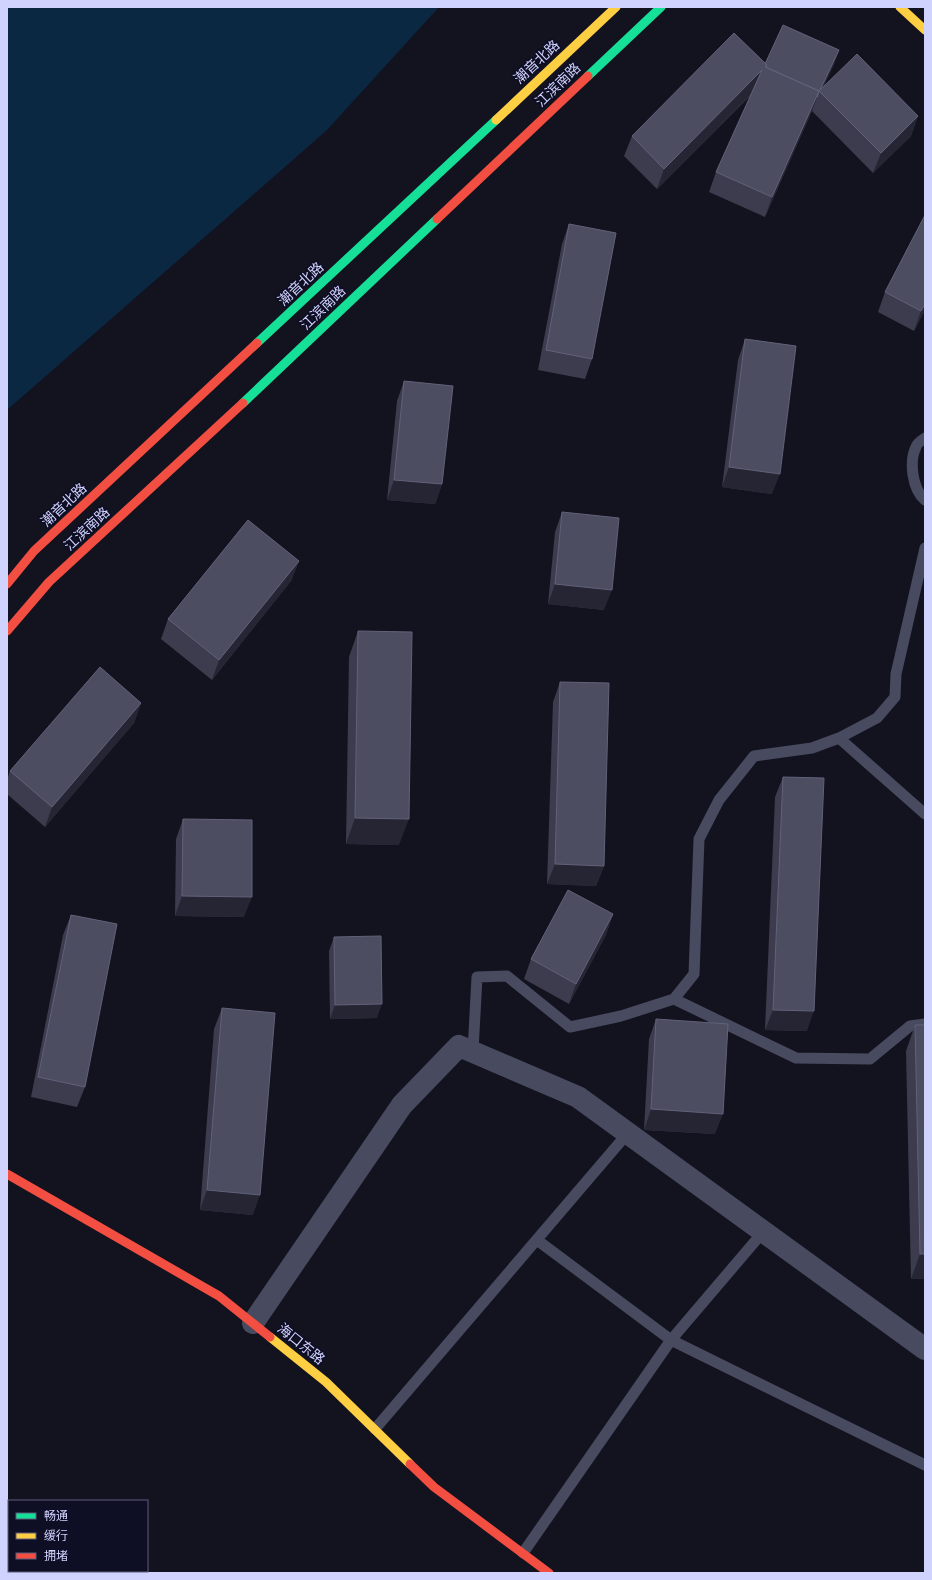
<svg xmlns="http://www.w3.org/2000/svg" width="932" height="1580" viewBox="0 0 932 1580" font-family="'Fira Sans Condensed','Noto Sans SC',sans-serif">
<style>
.water{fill:#0b2842}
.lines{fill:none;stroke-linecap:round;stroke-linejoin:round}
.lane{stroke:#484a60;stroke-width:11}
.street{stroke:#484a60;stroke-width:22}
.fast{stroke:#16e098;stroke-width:9}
.slow{stroke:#ffcf43;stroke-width:9}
.jam{stroke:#f24e42;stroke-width:9}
.wall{fill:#3c3c4e}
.shaded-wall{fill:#252533}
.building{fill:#4c4d61;stroke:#61627a}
.labels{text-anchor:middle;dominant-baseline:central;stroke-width:3.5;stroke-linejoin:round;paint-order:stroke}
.street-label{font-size:14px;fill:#d1d3ff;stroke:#0e0e24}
</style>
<rect width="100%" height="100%" fill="#13131f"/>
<path class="water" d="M 7,7 L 439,7 L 327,130 L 7,410 Z"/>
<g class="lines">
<path class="lane" d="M 925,438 C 922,440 917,443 916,447 C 909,461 912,489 925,500
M 839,738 L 925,814
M 674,999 L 694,974 L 699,839 L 719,800 L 754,756 L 812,748 L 839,738 L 877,718 L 895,697 L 896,674 L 925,548
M 473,1051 L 477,977 L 507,976 L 570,1027 L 621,1016 L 674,999 L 796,1058 L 870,1059 L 910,1026 L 925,1024
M 537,1240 L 671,1340 L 925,1465
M 375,1429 L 627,1134
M 523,1553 L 671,1340 L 763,1232"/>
<path class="street" d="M 253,1323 L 402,1105 L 459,1046 L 578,1097 L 925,1349"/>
<path class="fast" d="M 588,76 L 661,7
M 257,343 L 496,120
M 243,403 L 437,219"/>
<path class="slow" d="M 900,7 L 925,30
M 496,120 L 616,7
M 270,1337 L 326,1382 L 410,1464"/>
<path class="jam" d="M 437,219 L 588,76
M 7,584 L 34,551 L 257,343
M 7,631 L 49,582 L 243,403
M 7,1174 L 219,1296 L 270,1337
M 410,1464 L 434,1487 L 549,1573"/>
</g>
<path class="wall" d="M 839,50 L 834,64 L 823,88 L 918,116 L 911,136 L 873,173 L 812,111 L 765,217 L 709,192 L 716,172 L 752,94 L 657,189 L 624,156 L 632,136 L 765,64 Z
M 569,224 L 592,359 L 585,379 L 538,370 L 562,244 Z
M 885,292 L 925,310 L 914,331 L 878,312 Z
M 745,339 L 772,494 L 722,487 L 738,360 Z
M 404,381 L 442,484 L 435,504 L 387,500 L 397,401 Z
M 562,512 L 604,610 L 548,604 L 555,532 Z
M 299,561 L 291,581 L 212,680 L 161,639 L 168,619 Z
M 358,631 L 399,845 L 346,844 L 349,657 Z
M 560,682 L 604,866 L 596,886 L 547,884 L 553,702 Z
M 141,703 L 134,723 L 45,827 L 7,794 L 7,780 L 10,771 Z
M 783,777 L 807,1031 L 765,1030 L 775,797 Z
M 183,819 L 244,917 L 175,916 L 176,839 Z
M 613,914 L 606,935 L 569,1004 L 524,979 L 531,959 Z
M 71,915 L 85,1087 L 77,1107 L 31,1097 L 63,935 Z
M 334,937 L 377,1018 L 330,1019 L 329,951 Z
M 222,1008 L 253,1215 L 200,1210 L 214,1029 Z
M 656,1019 L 715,1134 L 644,1130 L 649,1039 Z
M 915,1025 L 925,1025 L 925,1279 L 911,1279 L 906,1051 Z"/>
<path class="shaded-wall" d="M 839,50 L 834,64 L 821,92 L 820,92 Z
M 762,70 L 755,90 L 657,189 L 664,169 Z
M 819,91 L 812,111 L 765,217 L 772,197 Z
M 918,116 L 911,136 L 873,173 L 881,153 Z
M 925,304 L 925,310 L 914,331 L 921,311 Z
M 729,467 L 780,474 L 772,494 L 722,487 Z
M 394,480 L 442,484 L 435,504 L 387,500 Z
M 299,561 L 291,581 L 212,680 L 219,660 Z
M 555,584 L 612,590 L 604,610 L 548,604 Z
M 141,703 L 134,723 L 45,827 L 52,807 Z
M 355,818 L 409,819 L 399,845 L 346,844 Z
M 555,864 L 604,866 L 596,886 L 547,884 Z
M 182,896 L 252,897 L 244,917 L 175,916 Z
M 613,914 L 606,935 L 569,1004 L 576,984 Z
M 382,1004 L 377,1018 L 330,1019 L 335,1005 Z
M 773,1010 L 814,1011 L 807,1031 L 765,1030 Z
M 651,1109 L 723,1114 L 715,1134 L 644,1130 Z
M 207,1190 L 260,1195 L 253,1215 L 200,1210 Z
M 920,1254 L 925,1254 L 925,1279 L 911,1279 Z"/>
<path class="building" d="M 783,25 L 839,50 L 820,90 L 819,91 L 817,97 L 819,91 L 766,67 L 767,65 L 765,64 Z
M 734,33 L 767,65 L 765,67 L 819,91 L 772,197 L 716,172 L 762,70 L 664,169 L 632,136 Z
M 857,54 L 918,116 L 881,153 L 819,91 Z
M 925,215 L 925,304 L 921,311 L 885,292 Z
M 569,224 L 616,233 L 592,359 L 546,350 Z
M 745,339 L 796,346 L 780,474 L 729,467 Z
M 404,381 L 453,386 L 442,484 L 394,480 Z
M 562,512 L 619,518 L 612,590 L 555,584 Z
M 248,520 L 299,561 L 219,660 L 168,619 Z
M 358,631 L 412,632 L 409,819 L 355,818 Z
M 100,667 L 141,703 L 52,807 L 10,771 Z
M 560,682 L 609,683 L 604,866 L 555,864 Z
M 783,777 L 824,778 L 814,1011 L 773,1010 Z
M 183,819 L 252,820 L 252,897 L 182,896 Z
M 568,890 L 613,914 L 576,984 L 531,959 Z
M 71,915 L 117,924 L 85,1087 L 38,1077 Z
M 381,936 L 382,1004 L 335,1005 L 334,937 Z
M 222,1008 L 275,1013 L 260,1195 L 207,1190 Z
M 656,1019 L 728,1024 L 723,1114 L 651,1109 Z
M 915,1025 L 925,1025 L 925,1254 L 920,1254 Z"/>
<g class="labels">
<g class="street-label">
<text transform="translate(537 62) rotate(-43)">潮音北路</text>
<text transform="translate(558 85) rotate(-44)">江滨南路</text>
<text transform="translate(301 284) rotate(-43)">潮音北路</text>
<text transform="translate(323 308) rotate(-44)">江滨南路</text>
<text transform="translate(64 505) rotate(-43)">潮音北路</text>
<text transform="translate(87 529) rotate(-43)">江滨南路</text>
<text transform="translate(301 1344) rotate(39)">海口东路</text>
</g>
</g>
<rect width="932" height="1580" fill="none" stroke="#d1d3ff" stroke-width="16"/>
<rect x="8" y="1500" width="140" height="72" fill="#0e0e24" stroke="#5c5d7c"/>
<rect x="16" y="1513" width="20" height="6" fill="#16e098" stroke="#5c5d7c"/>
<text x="44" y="1520" font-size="12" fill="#d1d3ff">畅通</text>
<rect x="16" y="1533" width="20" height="6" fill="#ffcf43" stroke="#5c5d7c"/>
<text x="44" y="1540" font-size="12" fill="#d1d3ff">缓行</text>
<rect x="16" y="1553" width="20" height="6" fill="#f24e42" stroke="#5c5d7c"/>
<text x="44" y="1560" font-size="12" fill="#d1d3ff">拥堵</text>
</svg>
